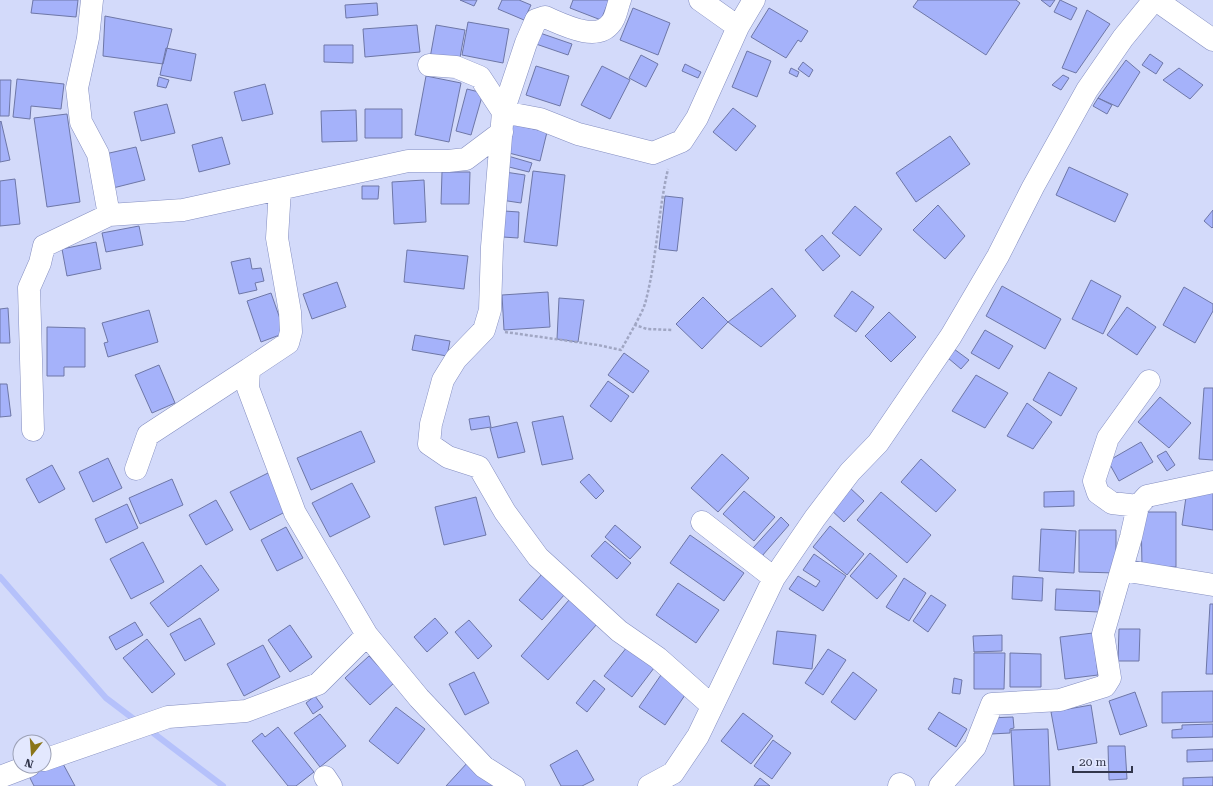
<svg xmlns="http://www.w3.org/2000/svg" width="1213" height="786" viewBox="0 0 1213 786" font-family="'Roboto Serif',serif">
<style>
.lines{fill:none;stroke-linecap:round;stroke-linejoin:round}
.stream{stroke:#b5c1fb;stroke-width:6}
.building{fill:#a5b2fa;stroke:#6e77a7}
.street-casing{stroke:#848ec0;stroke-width:23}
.secondary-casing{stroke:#848ec0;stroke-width:23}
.path{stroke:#a0a6c3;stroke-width:2.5;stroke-dasharray:3 2;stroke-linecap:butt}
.street{stroke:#fff;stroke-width:22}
.secondary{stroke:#fff;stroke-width:22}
</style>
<rect width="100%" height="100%" fill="#d3dafa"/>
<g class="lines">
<path class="stream" d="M 0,577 L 106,698 L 139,723
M 148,729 L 223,786"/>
</g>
<path class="building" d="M 33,0 L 78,0 L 76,17 L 31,13 Z
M 460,0 L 477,0 L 474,6 Z
M 502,0 L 519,0 L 531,5 L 524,20 L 498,9 Z
M 573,0 L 609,0 L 601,20 L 570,8 Z
M 918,0 L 1016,0 L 1020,3 L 986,55 L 913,7 Z
M 1041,0 L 1055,0 L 1050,7 Z
M 1060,0 L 1077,8 L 1071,20 L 1054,12 Z
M 377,3 L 378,15 L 346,18 L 345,5 Z
M 633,8 L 670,23 L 658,55 L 620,40 Z
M 769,8 L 808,31 L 801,42 L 798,40 L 786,58 L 751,37 Z
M 1087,10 L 1110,24 L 1076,73 L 1062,68 Z
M 105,16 L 172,29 L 163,64 L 103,56 Z
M 468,22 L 509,29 L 503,63 L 462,55 Z
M 417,25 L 420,52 L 365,57 L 363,29 Z
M 436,25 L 465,30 L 459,63 L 430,58 Z
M 540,33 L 572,44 L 568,55 L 536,44 Z
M 324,45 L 353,45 L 353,63 L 324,62 Z
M 166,48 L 196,54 L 191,81 L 160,75 Z
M 747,51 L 771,61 L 757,97 L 732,87 Z
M 1150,54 L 1163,63 L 1156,74 L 1142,65 Z
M 641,55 L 658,64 L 646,87 L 629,78 Z
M 1126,60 L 1140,72 L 1118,107 L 1098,98 Z
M 803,62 L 813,70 L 809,77 L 798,69 Z
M 685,64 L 701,72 L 698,78 L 682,71 Z
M 536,66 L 569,76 L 560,106 L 526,95 Z
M 602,66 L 630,80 L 610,119 L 581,105 Z
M 791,68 L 799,72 L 797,77 L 789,73 Z
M 1179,68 L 1203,85 L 1190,99 L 1163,80 Z
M 1063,75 L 1069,78 L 1061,90 L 1052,85 Z
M 426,76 L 461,83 L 449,142 L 415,135 Z
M 159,77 L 169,80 L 166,88 L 157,86 Z
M 17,79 L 64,84 L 61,109 L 31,106 L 30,119 L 13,117 Z
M 0,80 L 11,80 L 9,116 L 0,116 Z
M 265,84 L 273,114 L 242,121 L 234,92 Z
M 467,89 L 483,93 L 471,135 L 456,131 Z
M 1098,98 L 1112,105 L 1107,114 L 1093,106 Z
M 167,104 L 175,133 L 141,141 L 134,112 Z
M 733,108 L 756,126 L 736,151 L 713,132 Z
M 365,109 L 402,109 L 402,138 L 365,138 Z
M 356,110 L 357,141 L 322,142 L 321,111 Z
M 67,114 L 80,202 L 47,207 L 34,118 Z
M 1,121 L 10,160 L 0,162 L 0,122 Z
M 512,124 L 547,132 L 540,161 L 505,152 Z
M 950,136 L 970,164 L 916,202 L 896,173 Z
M 222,137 L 230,164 L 199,172 L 192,145 Z
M 136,147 L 145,180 L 113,188 L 105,154 Z
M 508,156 L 532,163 L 529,172 L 505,166 Z
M 1069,167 L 1128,194 L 1115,222 L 1056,195 Z
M 533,171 L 565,175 L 557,246 L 524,242 Z
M 442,172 L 470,172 L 469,204 L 441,204 Z
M 505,172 L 525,175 L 521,203 L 501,200 Z
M 15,179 L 20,224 L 0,226 L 0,181 Z
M 424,180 L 426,222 L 394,224 L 392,182 Z
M 362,186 L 379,186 L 378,199 L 362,199 Z
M 665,196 L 683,198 L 677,251 L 659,249 Z
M 938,205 L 965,236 L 945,259 L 913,230 Z
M 855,206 L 882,229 L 860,256 L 832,233 Z
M 1213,210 L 1213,227 L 1212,228 L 1204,221 Z
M 504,211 L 519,212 L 518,238 L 503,237 Z
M 139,226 L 143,245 L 106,252 L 102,233 Z
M 822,235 L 840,256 L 823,271 L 805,250 Z
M 96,242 L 101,269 L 67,276 L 62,249 Z
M 407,250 L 468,256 L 464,289 L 404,282 Z
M 250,258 L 252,269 L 261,268 L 264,281 L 255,283 L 257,290 L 239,294 L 231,262 Z
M 1091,280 L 1121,296 L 1103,334 L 1072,319 Z
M 337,282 L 346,307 L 312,319 L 303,294 Z
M 1002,286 L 1061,319 L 1045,349 L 986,316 Z
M 1184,287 L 1213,304 L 1213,311 L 1195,343 L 1163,325 Z
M 772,288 L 796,316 L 761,347 L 728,322 Z
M 852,291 L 874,307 L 856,332 L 834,316 Z
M 548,292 L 550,327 L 504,330 L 502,295 Z
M 271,293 L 285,333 L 261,342 L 247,301 Z
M 703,297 L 728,322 L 702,349 L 676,324 Z
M 559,298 L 584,300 L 578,342 L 557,339 Z
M 1127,307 L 1156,327 L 1137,355 L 1107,335 Z
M 8,308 L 10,343 L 0,343 L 0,309 Z
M 149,310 L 158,342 L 108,357 L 104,343 L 108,342 L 102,323 Z
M 889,312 L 916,337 L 891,362 L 865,336 Z
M 47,327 L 85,328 L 85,367 L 64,367 L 64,376 L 47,376 Z
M 985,330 L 1013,346 L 999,369 L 971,353 Z
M 415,335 L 450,341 L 447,356 L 412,350 Z
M 954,349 L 969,360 L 961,369 L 948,358 Z
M 624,353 L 649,371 L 633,393 L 608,375 Z
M 159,365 L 175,403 L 152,413 L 135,375 Z
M 1049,372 L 1077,388 L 1061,416 L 1033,400 Z
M 976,375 L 1008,393 L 985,428 L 952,411 Z
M 608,381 L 629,396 L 611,422 L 590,406 Z
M 0,384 L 7,384 L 11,416 L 0,417 Z
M 1204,388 L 1213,388 L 1213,460 L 1199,459 Z
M 1160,397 L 1191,423 L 1169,448 L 1138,422 Z
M 1027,403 L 1052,422 L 1033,449 L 1007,436 Z
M 489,416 L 491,427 L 471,430 L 469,419 Z
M 563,416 L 573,459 L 542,465 L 532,422 Z
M 517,422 L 525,452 L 498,458 L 490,428 Z
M 361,431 L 375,462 L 311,490 L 297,458 Z
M 1141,442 L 1153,462 L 1119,481 L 1108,461 Z
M 1166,451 L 1175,465 L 1167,471 L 1157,456 Z
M 722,454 L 749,478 L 718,512 L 691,488 Z
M 108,458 L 122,488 L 93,502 L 79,472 Z
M 921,459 L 956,490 L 936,512 L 901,482 Z
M 52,465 L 65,489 L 39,503 L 26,479 Z
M 268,473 L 287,511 L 250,530 L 230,492 Z
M 589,474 L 604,491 L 596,499 L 580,482 Z
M 172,479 L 183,505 L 140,524 L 129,498 Z
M 352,483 L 370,517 L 330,537 L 312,503 Z
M 849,487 L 864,501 L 844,522 L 829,508 Z
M 1187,490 L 1213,493 L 1213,530 L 1182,525 Z
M 744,491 L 775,517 L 754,541 L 723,514 Z
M 1074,491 L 1074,506 L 1044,507 L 1044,492 Z
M 881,492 L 931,535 L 907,563 L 857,520 Z
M 476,497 L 486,535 L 444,545 L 435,507 Z
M 216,500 L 233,530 L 206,545 L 189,515 Z
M 127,504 L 138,528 L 106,543 L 95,519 Z
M 1141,512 L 1176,512 L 1176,567 L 1142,567 Z
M 781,517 L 789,525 L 762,556 L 753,548 Z
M 615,525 L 641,547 L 630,559 L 605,537 Z
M 830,526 L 864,554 L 847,575 L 813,547 Z
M 286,527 L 303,558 L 277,571 L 261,540 Z
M 1041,529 L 1076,531 L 1074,573 L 1039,571 Z
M 1079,530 L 1116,530 L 1116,573 L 1079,572 Z
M 690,535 L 744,573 L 724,601 L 670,563 Z
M 605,541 L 631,563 L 617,579 L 591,556 Z
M 143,542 L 164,582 L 131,599 L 110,559 Z
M 870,553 L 897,576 L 877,599 L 850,576 Z
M 814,554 L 846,576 L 823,611 L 789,589 L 798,576 L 816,587 L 820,581 L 803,570 Z
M 201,565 L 219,590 L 168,627 L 150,603 Z
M 542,574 L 565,594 L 542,620 L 519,600 Z
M 1013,576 L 1043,578 L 1042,601 L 1012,599 Z
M 904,578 L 926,593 L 909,621 L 886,607 Z
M 678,583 L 719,610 L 696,643 L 656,615 Z
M 1056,589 L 1100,591 L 1099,612 L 1055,610 Z
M 931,595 L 946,605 L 928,632 L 913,621 Z
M 569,600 L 597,624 L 548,680 L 521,656 Z
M 1210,604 L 1213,604 L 1213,674 L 1206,674 Z
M 200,618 L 215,644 L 185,661 L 170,634 Z
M 435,618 L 448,633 L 427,652 L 414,637 Z
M 469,620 L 492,646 L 478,659 L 455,632 Z
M 135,622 L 143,635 L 116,650 L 109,637 Z
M 290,625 L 312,657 L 290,672 L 268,640 Z
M 1119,629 L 1140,629 L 1139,661 L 1118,661 Z
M 777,631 L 816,635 L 812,669 L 773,664 Z
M 1093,633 L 1098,675 L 1065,679 L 1060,637 Z
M 1002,635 L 1002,651 L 974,652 L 973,636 Z
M 147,639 L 175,674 L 152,693 L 123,658 Z
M 263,645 L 280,677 L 244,696 L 227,664 Z
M 627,647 L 654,668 L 632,697 L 604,676 Z
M 828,649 L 846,660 L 823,695 L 805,683 Z
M 974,653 L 1005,653 L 1004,689 L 974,689 Z
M 1010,653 L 1041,654 L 1041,687 L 1010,687 Z
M 369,656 L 394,683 L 370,705 L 345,678 Z
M 474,672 L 489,703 L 465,715 L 449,684 Z
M 663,672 L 689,689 L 665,725 L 639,707 Z
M 853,672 L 877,690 L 855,720 L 831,702 Z
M 954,678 L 962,680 L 960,694 L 952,693 Z
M 594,680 L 605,689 L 587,712 L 576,703 Z
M 1213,691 L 1213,722 L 1162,723 L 1162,692 Z
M 1135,692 L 1147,726 L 1120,735 L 1109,701 Z
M 315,696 L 323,707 L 313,714 L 306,703 Z
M 1091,705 L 1097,743 L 1058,750 L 1051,712 Z
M 396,707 L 425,729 L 398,764 L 369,741 Z
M 939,712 L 967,729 L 956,747 L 928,729 Z
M 743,713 L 773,736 L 751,764 L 721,741 Z
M 320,714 L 346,746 L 320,767 L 294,733 Z
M 1013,717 L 1014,728 L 1010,729 L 1010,733 L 991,734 L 989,718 Z
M 1213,724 L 1213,737 L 1172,738 L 1172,730 L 1182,729 L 1182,725 Z
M 278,727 L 314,772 L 296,786 L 288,786 L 252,741 L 262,733 L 265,737 Z
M 1048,729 L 1050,786 L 1014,786 L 1011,730 Z
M 773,740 L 791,753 L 772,779 L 754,766 Z
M 1108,746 L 1125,746 L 1127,779 L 1109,780 Z
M 1213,749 L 1213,761 L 1187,762 L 1187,750 Z
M 577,750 L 594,780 L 582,786 L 561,786 L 550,765 Z
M 61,760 L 75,786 L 34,786 L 29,776 Z
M 468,762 L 496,786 L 446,786 Z
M 1213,777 L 1213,786 L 1183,786 L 1183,778 Z
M 760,778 L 770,786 L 754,786 Z"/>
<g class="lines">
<g class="street-casing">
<path id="street" d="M 92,0 L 88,38 L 77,88 L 81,122 L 98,154 L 109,215
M 620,0 C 617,7 616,18 611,23 C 597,43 562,24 545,17 L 536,20 L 526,43 L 503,112 L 540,119 L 578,134 L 653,153 L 682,141 L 697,118 L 738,27 L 754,0
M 700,0 L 738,27
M 429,65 L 456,67 L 480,77 L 503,112 L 492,247 L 490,310 L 484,330 L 456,359 L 443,380 L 431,424 L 429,444 L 448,457 L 479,467 L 505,512 L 538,557 L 619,631 L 658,658 L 711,705
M 280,189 L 277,238 L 290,312 L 291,332 L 288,343 L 249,369 L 248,388 L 295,513 L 367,635 L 419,698 L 484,767 L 514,786
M 33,430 L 29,288 L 40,263 L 44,246 L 109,215 L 183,210 L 408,161 L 448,161 L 466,159 L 502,132
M 136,469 L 148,435 L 249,369
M 1138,506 L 1112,503 L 1098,493 L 1094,481 L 1108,438 L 1149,381
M 702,522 L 774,578
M 1122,570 L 1213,585
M 44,760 L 168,717 L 246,711 L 318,684 L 367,635
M 0,777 L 29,766
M 325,777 L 331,786
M 649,786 L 673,773 L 698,736 L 774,578 L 815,518 L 850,472 L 878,443 L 951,336 L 998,256 L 1033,187 L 1087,90 L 1123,38 L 1154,0
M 899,786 L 900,784 L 904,786
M 940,786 L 975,747 L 992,704 L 1060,700 L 1105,686 L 1110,678 L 1103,634 L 1131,537 L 1138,506 L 1147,496 L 1213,482"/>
</g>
<g class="secondary-casing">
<path id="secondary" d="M 1156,0 L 1213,40"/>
</g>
<path class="path" d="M 635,325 C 639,317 644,309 646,300 C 657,257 658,212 668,169
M 505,332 L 598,345 L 621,350 L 635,325 L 647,329 L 672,330"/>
<use href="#street" class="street"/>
<use href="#secondary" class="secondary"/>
</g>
<g transform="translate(32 754) rotate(197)"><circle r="19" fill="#e3e8fe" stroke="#9ca1b6"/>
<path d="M0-3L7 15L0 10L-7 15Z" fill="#8a7519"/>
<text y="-6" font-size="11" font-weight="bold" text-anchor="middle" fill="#32364b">N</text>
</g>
<path d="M1073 766v6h59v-6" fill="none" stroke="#32364b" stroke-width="2"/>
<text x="1079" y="766" font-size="12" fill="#32364b" stroke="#e3e8fe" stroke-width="3" paint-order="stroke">20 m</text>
</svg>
